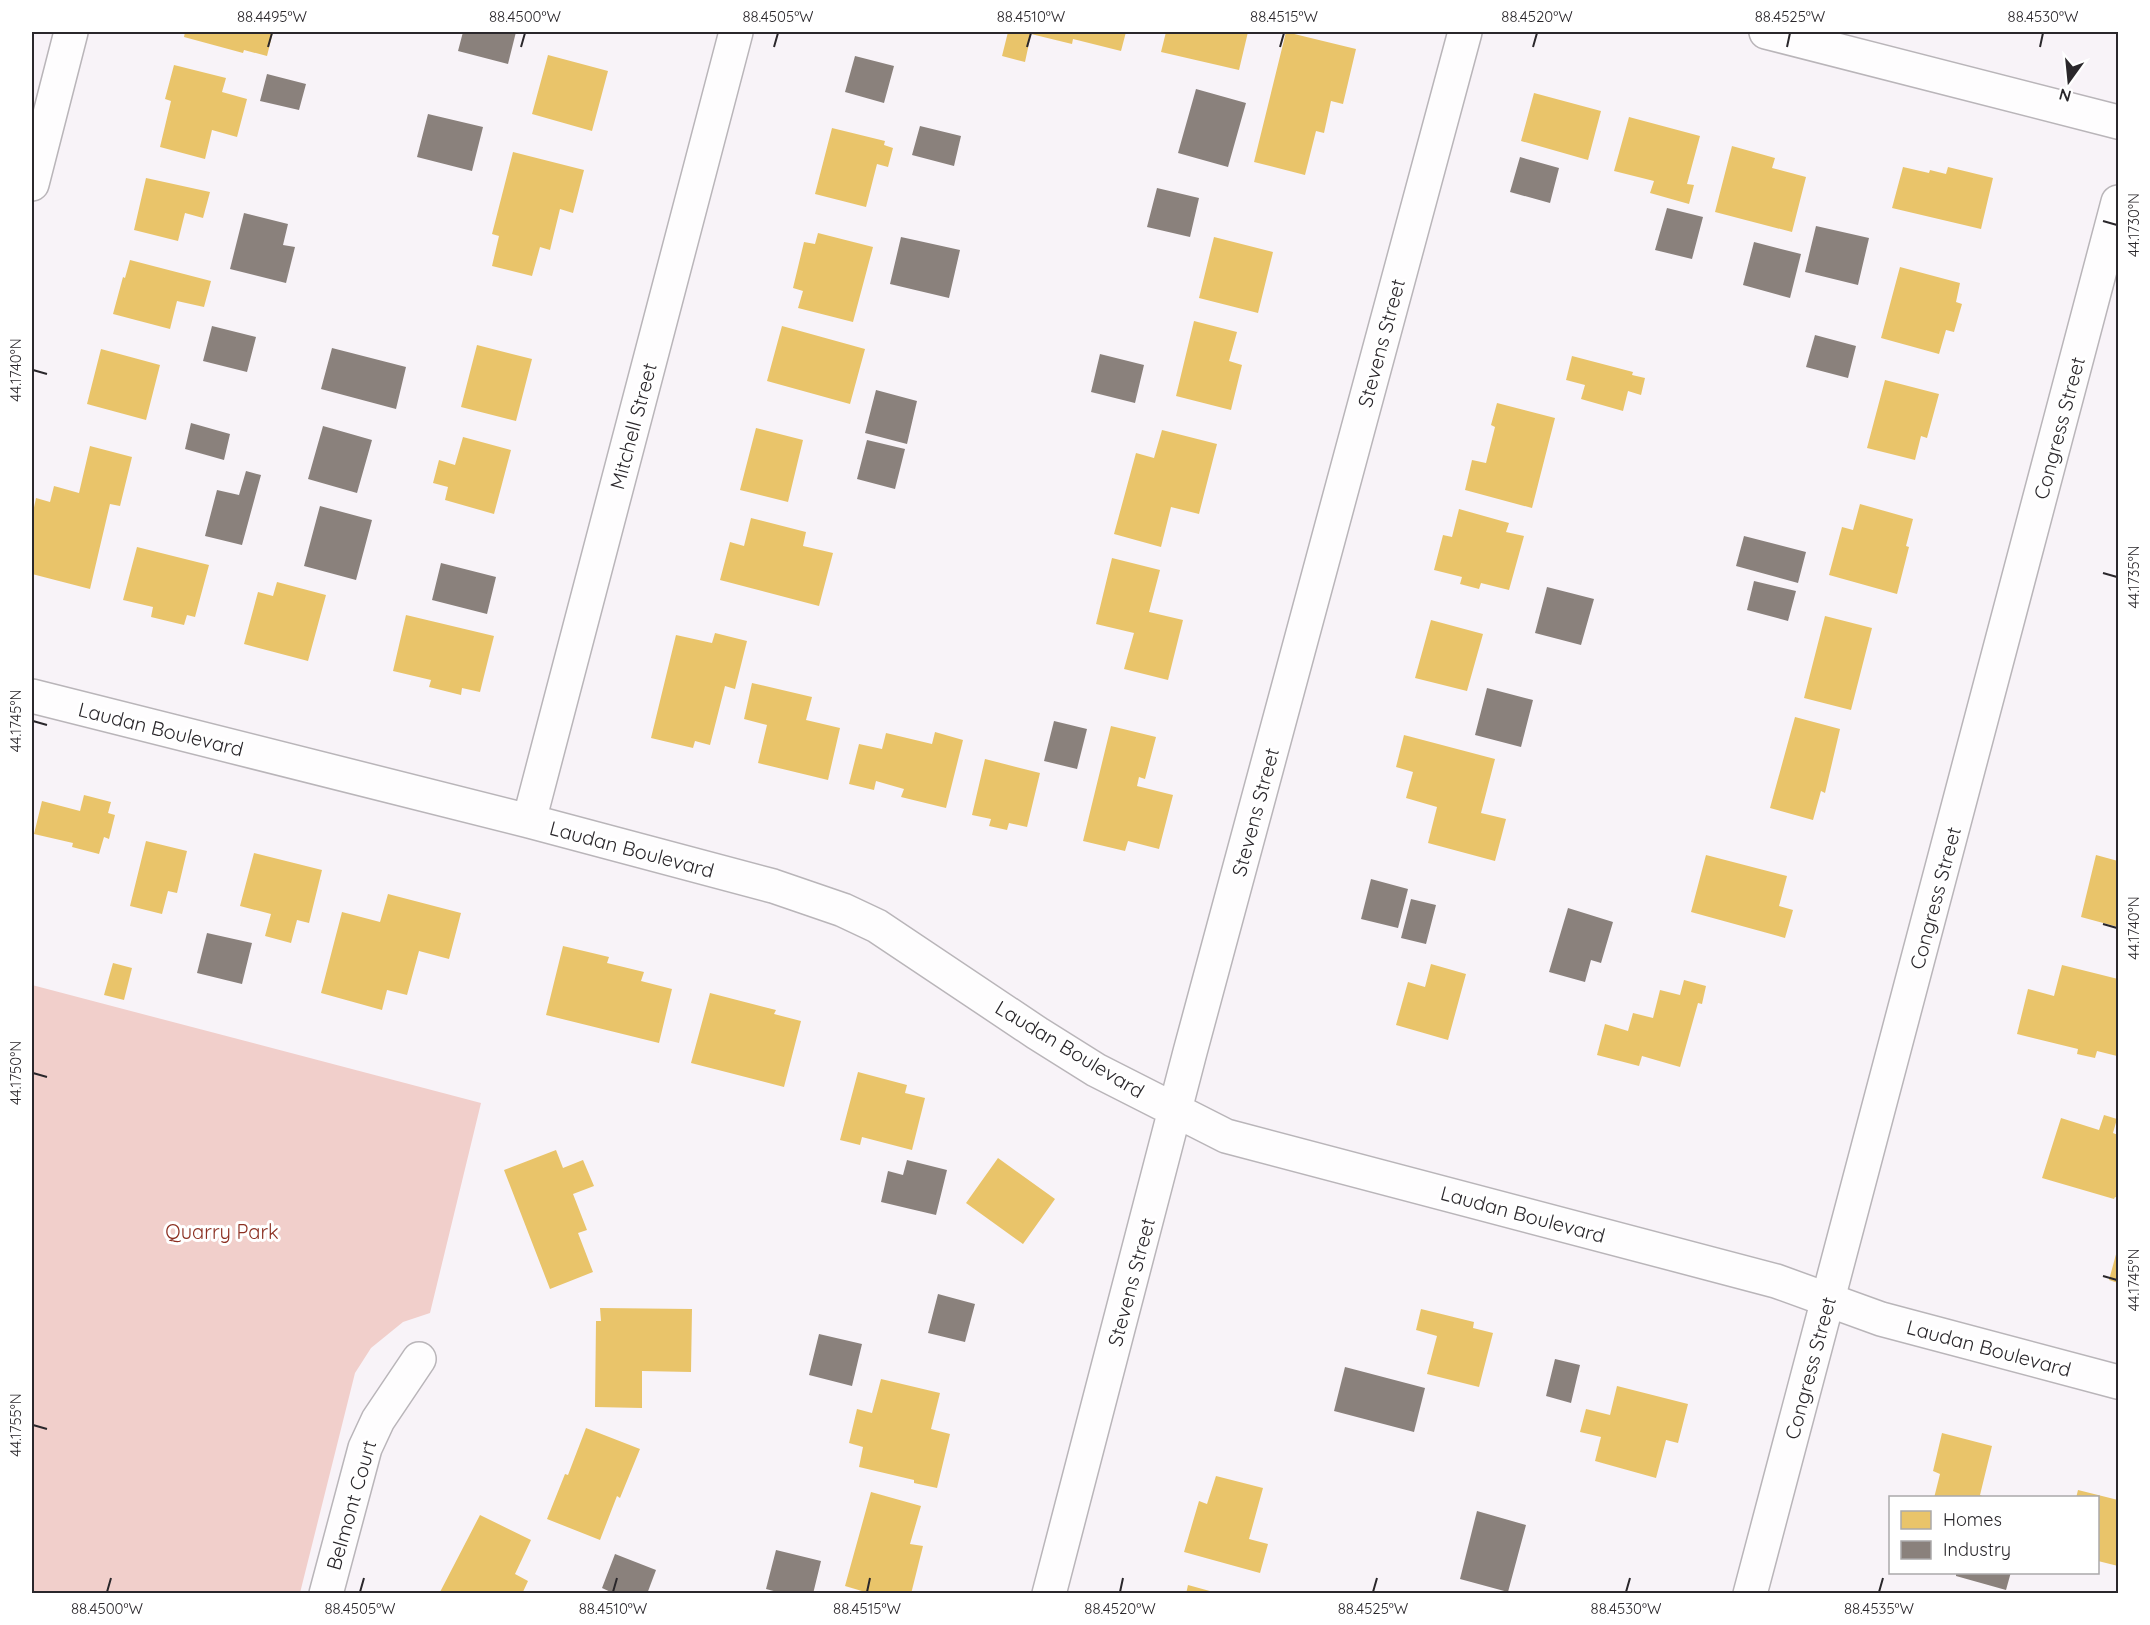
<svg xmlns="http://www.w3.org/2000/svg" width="2150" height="1625" viewBox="0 0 2150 1625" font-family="Quicksand,sans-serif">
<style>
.green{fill:#f1cfcb}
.homes{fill:#e9c46a}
.industry{fill:#8a817c}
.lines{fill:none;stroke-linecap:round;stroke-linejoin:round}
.street-casing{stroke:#b9b5b9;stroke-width:36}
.secondary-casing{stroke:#b9b5b9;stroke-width:36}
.street{stroke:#fefdfe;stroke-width:33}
.secondary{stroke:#fefdfe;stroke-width:33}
.ticks{fill:none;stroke:#2a272b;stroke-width:2}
.labels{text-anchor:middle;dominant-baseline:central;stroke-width:6;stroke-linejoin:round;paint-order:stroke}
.street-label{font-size:20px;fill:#2a272b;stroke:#fff}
.park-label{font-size:20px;fill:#8c3022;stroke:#fff}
.neatline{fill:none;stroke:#2a272b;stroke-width:2}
.ticks-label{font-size:15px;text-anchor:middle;fill:#2a272b}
</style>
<rect width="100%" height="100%" fill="#f8f3f8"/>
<path class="green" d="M 32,985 L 481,1103 L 430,1313 L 403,1322 L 371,1348 L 355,1373 L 300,1593 L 32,1593 Z"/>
<path class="homes" d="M 185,32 L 273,32 L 267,56 L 244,50 L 243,53 L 184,37 Z
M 1008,32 L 1126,32 L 1121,51 L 1073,39 L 1072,44 L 1031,34 L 1025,62 L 1002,56 Z
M 1166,32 L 1248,32 L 1239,70 L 1161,52 Z
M 1286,32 L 1356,49 L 1343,104 L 1331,101 L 1324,133 L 1316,131 L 1305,175 L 1254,162 Z
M 548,55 L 608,71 L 592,131 L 532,114 Z
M 174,65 L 226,78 L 222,92 L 247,99 L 237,137 L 212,130 L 205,159 L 160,147 L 171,101 L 165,99 Z
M 1534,93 L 1601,111 L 1588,160 L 1521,141 Z
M 1629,117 L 1700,136 L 1687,184 L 1694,185 L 1689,204 L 1650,193 L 1654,181 L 1614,171 Z
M 832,128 L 885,141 L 884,145 L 893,148 L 888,167 L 877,164 L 866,207 L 815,194 Z
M 1732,146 L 1775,158 L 1772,168 L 1806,177 L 1792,232 L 1715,212 Z
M 513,152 L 584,170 L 573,213 L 560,209 L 550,250 L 540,247 L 532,276 L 492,266 L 499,236 L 492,234 Z
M 1903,167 L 1929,173 L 1930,170 L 1946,174 L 1948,167 L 1993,178 L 1981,229 L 1892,208 Z
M 146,178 L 210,192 L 203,218 L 185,213 L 178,241 L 134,230 Z
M 818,233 L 873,247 L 853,322 L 798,308 L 803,291 L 793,288 L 804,242 L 815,244 Z
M 1214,237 L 1273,252 L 1258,313 L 1199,298 Z
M 130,260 L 211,281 L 204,307 L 177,301 L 170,329 L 113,314 L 123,277 L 125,278 Z
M 1900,267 L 1960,283 L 1956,302 L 1962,304 L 1954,332 L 1946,330 L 1939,354 L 1881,338 Z
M 1194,321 L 1237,332 L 1229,361 L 1242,365 L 1231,410 L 1176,396 Z
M 782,326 L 865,349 L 850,404 L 767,381 Z
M 477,345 L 532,359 L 516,421 L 461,407 Z
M 101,349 L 160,365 L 146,420 L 87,404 Z
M 1572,356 L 1633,372 L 1632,375 L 1645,378 L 1641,395 L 1628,391 L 1623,411 L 1581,399 L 1585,385 L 1566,380 Z
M 1885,380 L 1939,394 L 1927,438 L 1921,436 L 1915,460 L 1867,448 Z
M 1497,403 L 1555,418 L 1532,508 L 1465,490 L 1472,460 L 1486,463 L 1495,427 L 1491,425 Z
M 756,428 L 803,440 L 788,502 L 740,490 Z
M 1162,430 L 1217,444 L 1199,514 L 1171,507 L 1161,547 L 1114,534 L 1136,453 L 1154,458 Z
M 463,437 L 511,450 L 494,514 L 445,500 L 448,487 L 433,483 L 439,460 L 455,465 Z
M 90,446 L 132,457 L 120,506 L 110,504 L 90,589 L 32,574 L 32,517 L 36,498 L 50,502 L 54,486 L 79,493 Z
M 1860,504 L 1913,519 L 1906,546 L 1909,547 L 1897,594 L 1829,575 L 1842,527 L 1853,530 Z
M 1459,509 L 1509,523 L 1506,532 L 1524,536 L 1509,590 L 1481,583 L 1479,589 L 1460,584 L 1462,577 L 1434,570 L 1443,535 L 1452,537 Z
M 751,518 L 806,532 L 803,546 L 833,553 L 819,606 L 720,580 L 730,542 L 744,546 Z
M 137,547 L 209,565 L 195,617 L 187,615 L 184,625 L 151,617 L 153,607 L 123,600 Z
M 1112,558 L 1160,570 L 1149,612 L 1183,620 L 1168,680 L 1124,669 L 1134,633 L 1096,624 Z
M 277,582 L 326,595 L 308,661 L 244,644 L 258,592 L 273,596 Z
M 406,615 L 494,636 L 480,692 L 462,688 L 461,695 L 429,687 L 431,680 L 393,671 Z
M 1825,616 L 1872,628 L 1851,710 L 1804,698 Z
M 1431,620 L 1483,634 L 1467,691 L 1415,678 Z
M 715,633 L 747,641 L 735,689 L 725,686 L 710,745 L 695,741 L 693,748 L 651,738 L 676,635 L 712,643 Z
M 752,683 L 812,697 L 806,720 L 840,728 L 828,780 L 758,763 L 767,725 L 744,719 Z
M 1795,717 L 1840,729 L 1825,793 L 1821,791 L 1813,820 L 1770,808 Z
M 1111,726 L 1156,737 L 1145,779 L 1139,777 L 1137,786 L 1173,795 L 1159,849 L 1128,841 L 1125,851 L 1083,841 Z
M 935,732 L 963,740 L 946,808 L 901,797 L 904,789 L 876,781 L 874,790 L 849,784 L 859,744 L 882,749 L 886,733 L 932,744 Z
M 1404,735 L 1495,759 L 1481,813 L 1506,819 L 1495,861 L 1428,843 L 1437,807 L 1406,798 L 1413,772 L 1396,767 Z
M 985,759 L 1040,773 L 1027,827 L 1009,823 L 1007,830 L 989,826 L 991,819 L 972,815 Z
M 84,795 L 111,802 L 108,813 L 115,815 L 109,839 L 104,837 L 99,854 L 72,847 L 73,843 L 34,834 L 42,801 L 80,811 Z
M 146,841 L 187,851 L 177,893 L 168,891 L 162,914 L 130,906 Z
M 254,853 L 322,870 L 309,923 L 297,920 L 291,943 L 265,936 L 271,914 L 240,906 Z
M 1706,855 L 1787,876 L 1779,906 L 1793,910 L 1785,938 L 1691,912 Z
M 2096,855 L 2118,861 L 2118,927 L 2081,917 Z
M 388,894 L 461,913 L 449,959 L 419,951 L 407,995 L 387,990 L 382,1010 L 321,993 L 342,912 L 380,922 Z
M 563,946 L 609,957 L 607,963 L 644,972 L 641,981 L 672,989 L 659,1043 L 546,1015 Z
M 113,963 L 132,968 L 124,1000 L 104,995 Z
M 1431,964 L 1466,974 L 1448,1040 L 1396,1025 L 1408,982 L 1425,987 Z
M 2062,965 L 2118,979 L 2117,1056 L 2097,1051 L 2095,1058 L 2077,1054 L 2078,1049 L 2017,1034 L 2028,989 L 2054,996 Z
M 1684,980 L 1706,986 L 1702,1004 L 1698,1003 L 1680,1067 L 1642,1056 L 1639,1066 L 1597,1055 L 1605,1024 L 1628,1031 L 1633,1013 L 1653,1018 L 1660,990 L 1680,995 Z
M 710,993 L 776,1010 L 774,1014 L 801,1021 L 784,1087 L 691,1063 Z
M 858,1072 L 907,1085 L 905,1093 L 925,1098 L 912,1150 L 862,1137 L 860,1145 L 840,1140 Z
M 2104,1115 L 2117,1119 L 2113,1133 L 2118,1135 L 2118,1198 L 2115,1197 L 2114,1199 L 2042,1178 L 2061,1118 L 2099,1130 Z
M 556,1150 L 563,1168 L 583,1160 L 594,1186 L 573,1194 L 587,1230 L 578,1233 L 593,1272 L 550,1289 L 504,1170 Z
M 998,1158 L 1055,1199 L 1023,1244 L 966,1203 Z
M 2118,1247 L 2118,1283 L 2109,1280 Z
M 600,1308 L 692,1309 L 691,1372 L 642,1371 L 642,1408 L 595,1407 L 596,1321 L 601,1321 Z
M 1421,1309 L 1474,1322 L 1473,1328 L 1493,1333 L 1479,1387 L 1427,1374 L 1437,1336 L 1416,1330 Z
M 881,1379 L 940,1393 L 931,1429 L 950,1434 L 937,1488 L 914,1483 L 914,1480 L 859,1467 L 863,1447 L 849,1443 L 857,1409 L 872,1413 Z
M 1617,1386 L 1688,1404 L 1678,1443 L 1666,1440 L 1656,1478 L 1595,1461 L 1601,1437 L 1580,1432 L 1586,1409 L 1610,1415 Z
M 586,1428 L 640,1449 L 620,1498 L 617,1496 L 600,1540 L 547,1519 L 565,1474 L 568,1475 Z
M 1942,1433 L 1992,1446 L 1980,1495 L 1987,1498 L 1934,1498 L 1940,1474 L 1933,1471 Z
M 1216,1476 L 1263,1488 L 1249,1539 L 1268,1544 L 1260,1573 L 1184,1552 L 1199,1501 L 1207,1504 Z
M 2078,1490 L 2118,1500 L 2118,1566 L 2098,1561 L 2098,1498 L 2076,1498 Z
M 871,1492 L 921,1506 L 910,1544 L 923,1546 L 911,1594 L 872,1594 L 845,1586 Z
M 480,1515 L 531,1540 L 515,1574 L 528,1581 L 522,1594 L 439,1594 Z
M 1188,1585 L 1217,1593 L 1217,1594 L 1186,1594 Z"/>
<path class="industry" d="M 463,32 L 516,32 L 508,64 L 458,51 Z
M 855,56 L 894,66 L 884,103 L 845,92 Z
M 267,74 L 306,84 L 299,110 L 260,101 Z
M 1196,89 L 1246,103 L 1228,167 L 1178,153 Z
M 428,114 L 483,127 L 472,171 L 417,157 Z
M 920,126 L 961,136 L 954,166 L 912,155 Z
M 1520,157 L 1559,168 L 1550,203 L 1510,192 Z
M 1157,188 L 1199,198 L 1190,237 L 1147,227 Z
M 1667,208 L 1703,217 L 1692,259 L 1655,250 Z
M 244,213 L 288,224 L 283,245 L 295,247 L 286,283 L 230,269 Z
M 1816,226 L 1869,238 L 1858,285 L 1805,272 Z
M 901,237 L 960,250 L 949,298 L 890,284 Z
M 1754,242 L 1801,254 L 1790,298 L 1743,285 Z
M 212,326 L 256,337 L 247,372 L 203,361 Z
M 1815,335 L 1856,346 L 1848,378 L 1806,367 Z
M 332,348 L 406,367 L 396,409 L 321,389 Z
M 1100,354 L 1144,365 L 1135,403 L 1091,392 Z
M 876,390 L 917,401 L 907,444 L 865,433 Z
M 191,423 L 230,434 L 224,460 L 185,449 Z
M 323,426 L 372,440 L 357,493 L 308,479 Z
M 867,440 L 905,449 L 895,489 L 857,479 Z
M 246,471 L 261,475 L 242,545 L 205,536 L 217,490 L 239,495 Z
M 320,506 L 372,520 L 356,580 L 304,566 Z
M 1744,536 L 1806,552 L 1798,583 L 1736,566 Z
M 441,563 L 496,577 L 487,614 L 432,600 Z
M 1754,581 L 1796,591 L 1788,621 L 1747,610 Z
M 1547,587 L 1594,599 L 1581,645 L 1535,633 Z
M 1487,688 L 1533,700 L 1521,747 L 1475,735 Z
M 1054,721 L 1087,729 L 1077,769 L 1044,761 Z
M 1371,879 L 1408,889 L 1398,928 L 1361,919 Z
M 1411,899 L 1436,905 L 1426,944 L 1401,938 Z
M 1568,908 L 1613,922 L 1601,963 L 1591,960 L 1585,982 L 1549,972 Z
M 207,933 L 252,943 L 242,984 L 197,973 Z
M 907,1160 L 947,1170 L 936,1215 L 881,1202 L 888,1171 L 903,1175 Z
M 938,1294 L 975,1304 L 965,1342 L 928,1333 Z
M 819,1334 L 862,1344 L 852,1386 L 809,1375 Z
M 1555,1359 L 1580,1365 L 1571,1403 L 1546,1396 Z
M 1345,1367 L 1425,1388 L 1414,1432 L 1334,1411 Z
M 1477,1511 L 1526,1525 L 1508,1592 L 1460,1579 Z
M 776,1550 L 821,1561 L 813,1594 L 785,1594 L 766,1589 Z
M 615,1554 L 656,1570 L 647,1594 L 615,1594 L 602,1588 Z
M 1956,1572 L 2011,1572 L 2006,1590 L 1956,1576 Z"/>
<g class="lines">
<g class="street-casing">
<path id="street" d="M 1766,32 L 2118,122
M 32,184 L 71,32
M 32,696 L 529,821 L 773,886 L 843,910 L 877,926 L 1037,1033 L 1096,1070 L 1226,1136 L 1776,1281 L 1881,1319 L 2118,1382
M 529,821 L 736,32
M 326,1594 L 365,1448 L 378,1420 L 419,1359
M 1049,1594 L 1190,1052 L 1465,32"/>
</g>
<g class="secondary-casing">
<path id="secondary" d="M 1750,1594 L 2118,202"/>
</g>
<use href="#street" class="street"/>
<use href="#secondary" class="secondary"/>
</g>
<path class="ticks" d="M 268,47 L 272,33M 521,47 L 525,33M 774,47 L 778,33M 1027,47 L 1031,33M 1280,47 L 1284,33M 1533,47 L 1537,33M 1787,47 L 1790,33M 2040,47 L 2043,33M 2103,221 L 2117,225M 33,370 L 47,374M 2103,573 L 2117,577M 33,721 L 47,725M 2103,924 L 2117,928M 33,1073 L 47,1077M 2103,1276 L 2117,1280M 33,1425 L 47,1429M 107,1592 L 111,1578M 360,1592 L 364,1578M 613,1592 L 617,1578M 867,1592 L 870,1578M 1120,1592 L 1123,1578M 1373,1592 L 1377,1578M 1626,1592 L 1630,1578M 1879,1592 L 1883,1578"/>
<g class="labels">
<g class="street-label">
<text transform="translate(1381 343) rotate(-75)">Stevens Street</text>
<text transform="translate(633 426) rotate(-75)">Mitchell Street</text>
<text transform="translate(2059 428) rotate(-75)">Congress Street</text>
<text transform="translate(161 729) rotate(14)">Laudan Boulevard</text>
<text transform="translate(1255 812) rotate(-75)">Stevens Street</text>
<text transform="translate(632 849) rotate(15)">Laudan Boulevard</text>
<text transform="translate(1935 898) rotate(-75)">Congress Street</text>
<text transform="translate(1070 1049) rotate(31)">Laudan Boulevard</text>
<text transform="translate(1523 1214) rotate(15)">Laudan Boulevard</text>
<text transform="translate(1131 1282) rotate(-75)">Stevens Street</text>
<text transform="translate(1989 1348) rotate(15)">Laudan Boulevard</text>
<text transform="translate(1810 1368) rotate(-75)">Congress Street</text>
<text transform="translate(351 1505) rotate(-74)">Belmont Court</text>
</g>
<g class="park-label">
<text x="222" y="1231">Quarry Park</text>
</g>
</g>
<rect width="2150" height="1625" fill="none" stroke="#ffffff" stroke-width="66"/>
<rect x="1889" y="1496" width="210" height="78" fill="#ffffff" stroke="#aaa9aa" stroke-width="1.5"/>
<rect x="1901" y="1511" width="30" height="18" fill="#e9c46a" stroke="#aaa9aa" stroke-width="1.5"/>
<text x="1943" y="1526" font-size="18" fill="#2a272b">Homes</text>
<rect x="1901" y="1541" width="30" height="18" fill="#8a817c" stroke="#aaa9aa" stroke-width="1.5"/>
<text x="1943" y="1556" font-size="18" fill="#2a272b">Industry</text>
<g transform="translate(2069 81) rotate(195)" stroke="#ffffff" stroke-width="4.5" paint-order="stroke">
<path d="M0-4.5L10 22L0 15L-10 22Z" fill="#2a272b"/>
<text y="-9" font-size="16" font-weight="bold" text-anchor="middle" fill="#2a272b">N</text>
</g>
<rect x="33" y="33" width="2084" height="1559" class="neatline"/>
<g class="ticks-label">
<text x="272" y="22">88.4495°W</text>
<text x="525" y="22">88.4500°W</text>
<text x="778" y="22">88.4505°W</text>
<text x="1031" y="22">88.4510°W</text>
<text x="1284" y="22">88.4515°W</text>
<text x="1537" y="22">88.4520°W</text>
<text x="1790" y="22">88.4525°W</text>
<text x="2043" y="22">88.4530°W</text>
<text transform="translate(2134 225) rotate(-90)" y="5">44.1730°N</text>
<text transform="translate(16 370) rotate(-90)" y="5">44.1740°N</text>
<text transform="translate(2134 577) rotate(-90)" y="5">44.1735°N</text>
<text transform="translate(16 721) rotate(-90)" y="5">44.1745°N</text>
<text transform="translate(2134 928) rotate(-90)" y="5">44.1740°N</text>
<text transform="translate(16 1073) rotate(-90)" y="5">44.1750°N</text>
<text transform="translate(2134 1280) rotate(-90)" y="5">44.1745°N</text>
<text transform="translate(16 1425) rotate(-90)" y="5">44.1755°N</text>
<text x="107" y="1614">88.4500°W</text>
<text x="360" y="1614">88.4505°W</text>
<text x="613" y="1614">88.4510°W</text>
<text x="867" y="1614">88.4515°W</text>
<text x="1120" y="1614">88.4520°W</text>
<text x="1373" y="1614">88.4525°W</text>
<text x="1626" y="1614">88.4530°W</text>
<text x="1879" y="1614">88.4535°W</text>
</g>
</svg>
